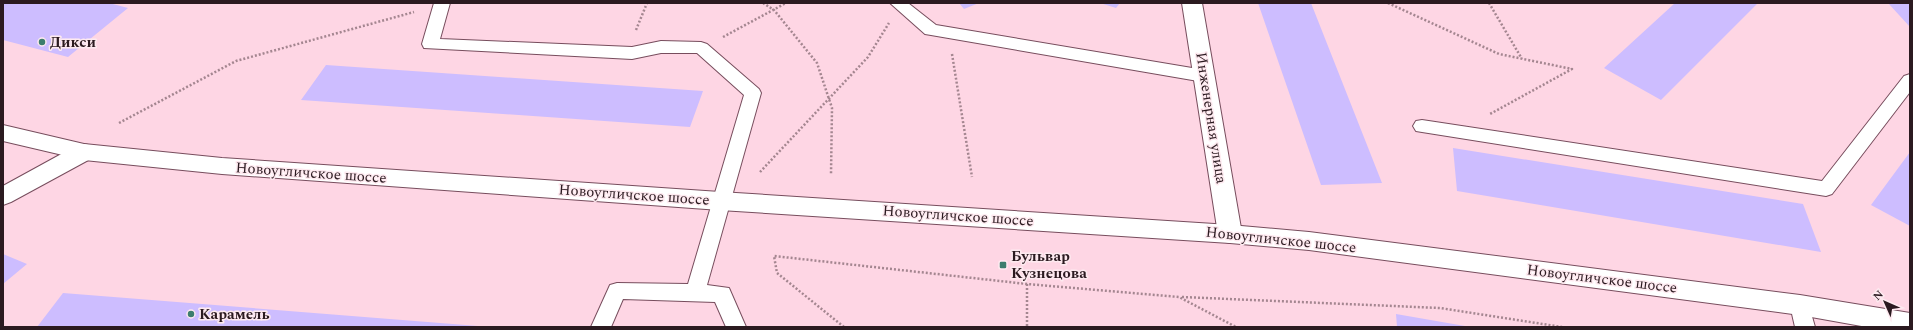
<svg xmlns="http://www.w3.org/2000/svg" width="1913" height="330" viewBox="0 0 1913 330" font-family="Spectral,serif">
<style>
.building{fill:#cdbdff}
.lines{fill:none;stroke-linecap:round;stroke-linejoin:round}
.service-casing{stroke:#774d5d;stroke-width:2}
.minor-casing{stroke:#774d5d;stroke-width:2}
.secondary-casing{stroke:#774d5d;stroke-width:2}
.path{stroke:#a48690;stroke-width:2.5;stroke-dasharray:2 2;stroke-linecap:butt}
.service{fill:#fff;fill-rule:evenodd}
.minor{fill:#fff;fill-rule:evenodd}
.secondary{fill:#fff;fill-rule:evenodd}
.poi-dot{fill:#3c7d6d;stroke:#feeaf0;stroke-width:1.5}
.labels{text-anchor:middle;dominant-baseline:central;stroke-width:3;stroke-linejoin:round;paint-order:stroke}
.poi-label{font-size:15px;font-weight:bold;fill:#2b1a20;stroke:#feeaf0;text-anchor:start}
.street-label{font-size:15px;fill:#2b1a20;stroke:#feeaf0}
</style>
<rect width="100%" height="100%" fill="#fed6e4"/>
<path class="building" d="M 3,3 L 109,3 L 128,8 L 68,57 L 3,40 Z
M 959,3 L 979,3 L 964,9 Z
M 1100,3 L 1120,3 L 1116,8 Z
M 1258,3 L 1311,3 L 1382,183 L 1321,185 Z
M 1675,3 L 1758,3 L 1661,100 L 1604,68 Z
M 1888,3 L 1910,3 L 1910,27 Z
M 326,65 L 703,91 L 690,127 L 301,100 Z
M 1453,148 L 1803,204 L 1821,252 L 1457,191 Z
M 1910,152 L 1910,226 L 1871,205 Z
M 3,254 L 27,264 L 3,284 Z
M 63,293 L 478,326 L 478,327 L 37,327 Z
M 1396,314 L 1465,326 L 1465,327 L 1397,327 Z"/>
<g class="lines">
<g class="service-casing">
<path id="service" d="M 434,3 L 450,3 L 440,39 L 632,47 L 661,41 L 701,42 L 707,44 L 759,89 L 761,93 L 707,285 L 729,288 L 746,327 L 726,327 L 715,302 L 623,299 L 611,327 L 591,327 L 610,285 L 617,283 L 688,284 L 744,95 L 697,53 L 661,53 L 632,59 L 424,48 L 422,44 Z
M 890,3 L 908,3 L 936,25 L 1204,70 L 1210,72 L 1212,76 L 1210,80 L 1204,82 L 931,35 L 925,34 Z
M 1910,74 L 1910,92 L 1832,194 L 1826,196 L 1422,132 L 1416,131 L 1413,126 L 1416,121 L 1422,120 L 1822,181 L 1904,76 Z
M 1800,297 L 1807,299 L 1815,327 L 1795,327 L 1790,305 L 1793,299 Z"/>
</g>
<g class="minor-casing">
<path id="minor" d="M 1182,3 L 1202,3 L 1242,234 L 1238,241 L 1230,243 L 1222,241 L 1218,234 Z
M 84,144 L 92,146 L 95,152 L 92,158 L 11,202 L 3,205 L 3,186 L 76,146 Z"/>
</g>
<g class="secondary-casing">
<path id="secondary" d="M 3,125 L 84,144 L 222,158 L 720,192 L 1230,225 L 1309,232 L 1800,295 L 1910,313 L 1910,327 L 1867,327 L 1800,315 L 1309,250 L 1230,243 L 720,210 L 222,174 L 84,160 L 3,141 Z"/>
</g>
<path class="path" d="M 763,3 L 774,10 L 817,63 L 832,108 L 831,174
M 1388,3 L 1499,54 L 1572,69 L 1490,114
M 1489,3 L 1522,59
M 636,30 L 647,3
M 723,37 L 786,3
M 952,54 L 972,177
M 119,123 L 236,61 L 414,12
M 760,172 L 868,57 L 889,23
M 1027,284 L 1027,327
M 1182,297 L 1440,308 L 1562,327
M 844,327 L 777,273 L 774,256 L 1027,284 L 1179,297 L 1236,327"/>
<use href="#service" class="service"/>
<use href="#minor" class="minor"/>
<use href="#secondary" class="secondary"/>
</g>
<g class="poi-dot">
<circle cx="42" cy="42" r="4"/>
<rect x="999" y="261" width="8" height="8" rx="2"/>
<circle cx="191" cy="314" r="4"/>
</g>
<g class="labels">
<g class="poi-label">
<text x="50" y="42">Дикси</text>
<text x="1011" y="256">Бульвар<tspan x="1011" dy="17">Кузнецова</tspan></text>
<text x="199" y="314">Карамель</text>
</g>
<g class="street-label">
<text transform="translate(1211 118) rotate(81)">Инженерная улица</text>
<text transform="translate(311 173) rotate(4)">Новоугличское шоссе</text>
<text transform="translate(634 195) rotate(4)">Новоугличское шоссе</text>
<text transform="translate(958 216) rotate(4)">Новоугличское шоссе</text>
<text transform="translate(1281 240) rotate(6)">Новоугличское шоссе</text>
<text transform="translate(1602 279) rotate(7)">Новоугличское шоссе</text>
</g>
</g>
<rect width="1913" height="330" fill="none" stroke="#2b1a20" stroke-width="8"/>
<g transform="translate(1885 302) rotate(315)" stroke="#feeaf0" stroke-width="3" paint-order="stroke">
<path d="M0-3L7 15L0 10L-7 15Z" fill="#2b1a20"/>
<text y="-6" font-size="11" font-weight="bold" text-anchor="middle" fill="#2b1a20">N</text>
</g>
</svg>
